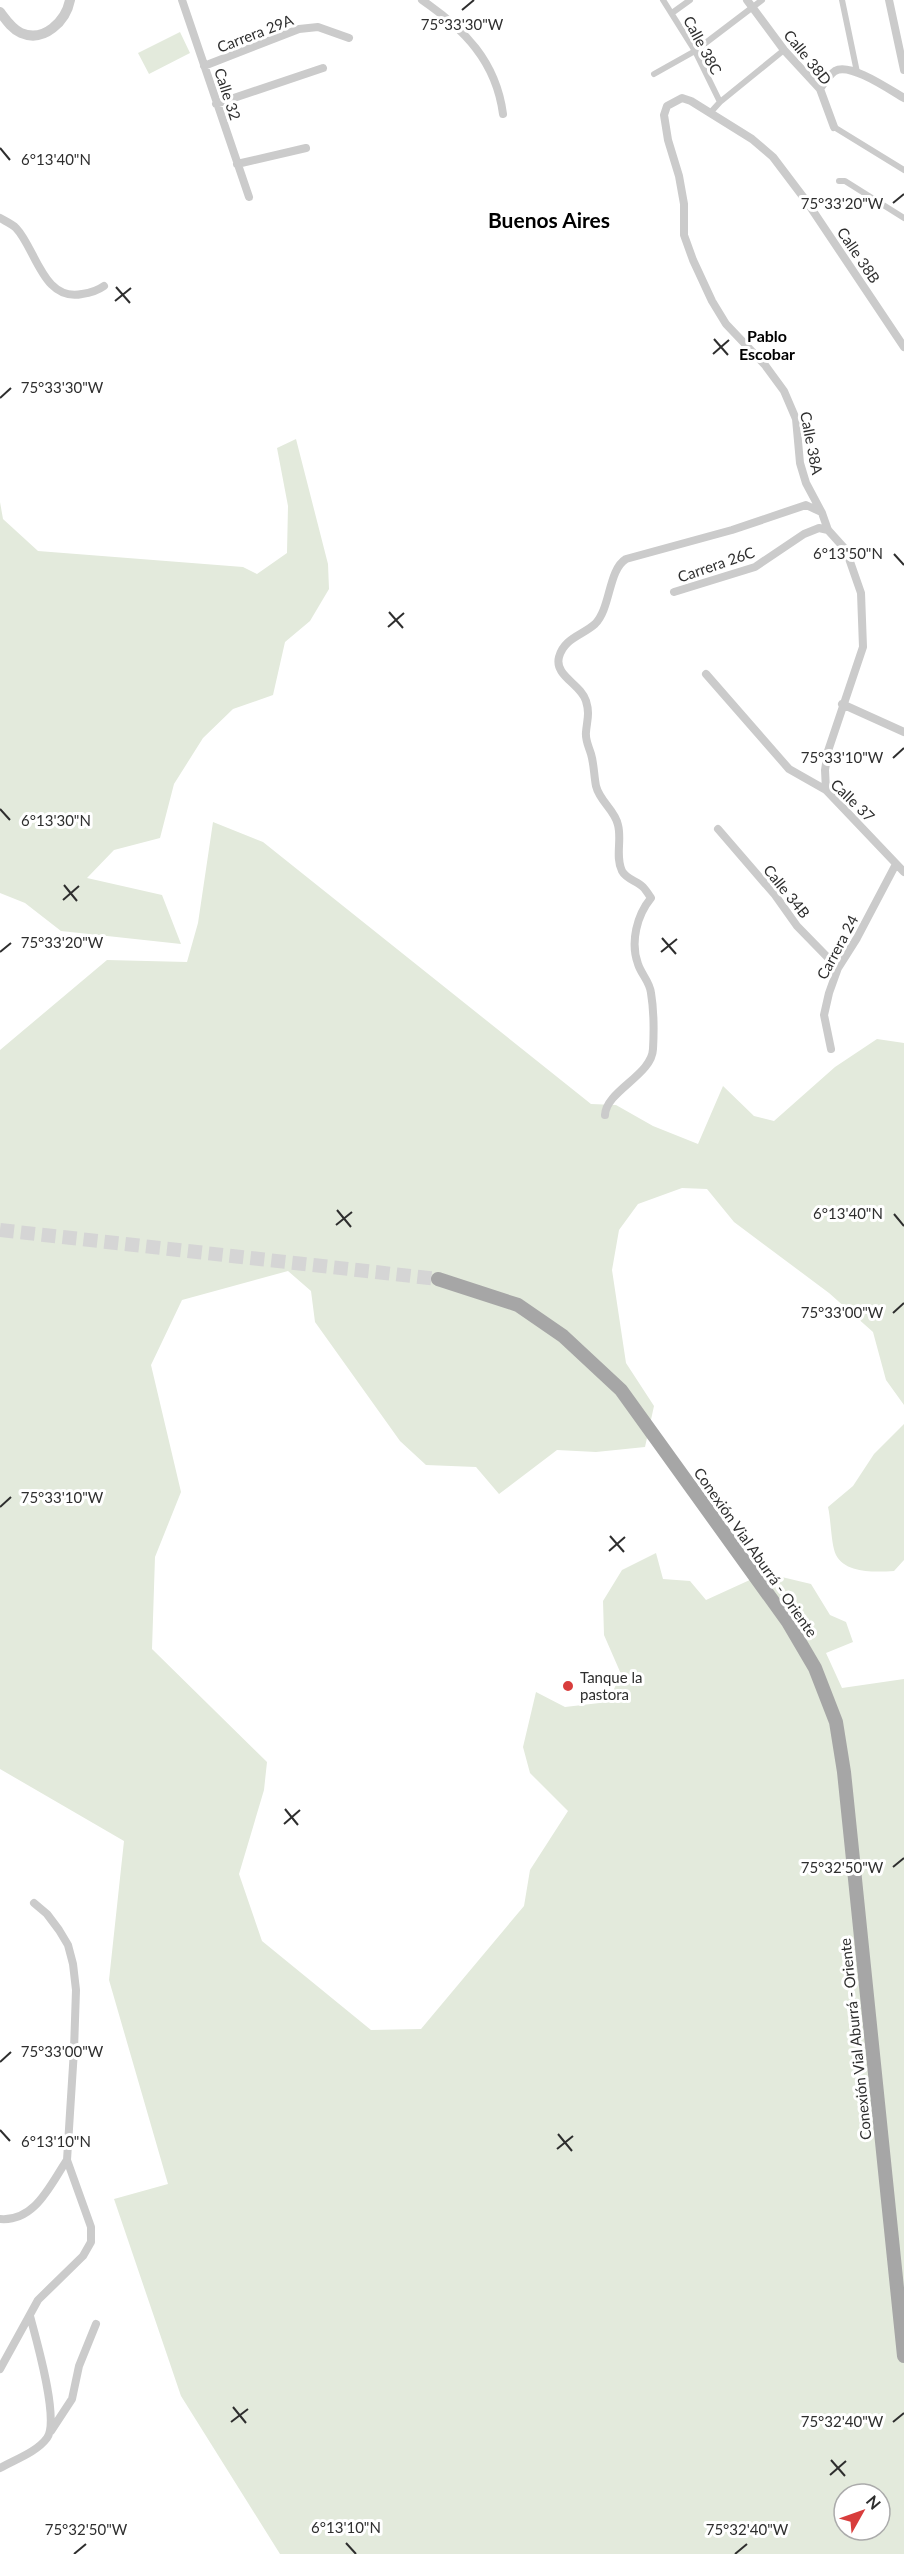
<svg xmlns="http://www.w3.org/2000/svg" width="904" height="2554" viewBox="0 0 904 2554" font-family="Lato,sans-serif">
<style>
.green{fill:#e3eadc;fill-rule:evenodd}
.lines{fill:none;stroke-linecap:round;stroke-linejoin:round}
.primary-tunnel{stroke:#d5d5d5;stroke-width:14;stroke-dasharray:14 7;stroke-linecap:butt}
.pedestrian{stroke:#cbcbcb;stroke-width:6}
.minor{stroke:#cbcbcb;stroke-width:8}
.tertiary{stroke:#cbcbcb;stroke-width:10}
.primary{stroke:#a6a6a6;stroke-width:14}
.ticks{fill:none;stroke:#2e2e2e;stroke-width:2}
.poi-dot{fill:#d83d3c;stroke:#fff;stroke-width:2}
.labels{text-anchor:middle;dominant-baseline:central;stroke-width:6;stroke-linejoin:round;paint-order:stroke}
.street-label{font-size:15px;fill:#2e2e2e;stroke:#fff}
.poi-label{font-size:15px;fill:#2e2e2e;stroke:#fff;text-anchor:start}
.neighbourhood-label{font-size:16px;font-weight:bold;fill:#000;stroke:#fff}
.district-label{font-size:21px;font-weight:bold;fill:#000;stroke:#fff}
.ticks-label{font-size:15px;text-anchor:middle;fill:#2e2e2e;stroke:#fff;stroke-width:6;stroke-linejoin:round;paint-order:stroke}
</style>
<rect width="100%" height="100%" fill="#fff"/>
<path class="green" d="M 180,32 L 190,53 L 149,74 L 138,53 Z
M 296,439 L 328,564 L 329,589 L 310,621 L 285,642 L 273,695 L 233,709 L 203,738 L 174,784 L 160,838 L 114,850 L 87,878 L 162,895 L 181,944 L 61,931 L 25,903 L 0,893 L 0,502 L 3,519 L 38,551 L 243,567 L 257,574 L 287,553 L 288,506 L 277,448 Z
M 213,822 L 263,842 L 591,1104 L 616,1105 L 653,1126 L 698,1144 L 723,1086 L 754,1116 L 774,1121 L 835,1067 L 877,1039 L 904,1043 L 904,1405 L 886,1380 L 873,1332 L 829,1293 L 734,1222 L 707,1189 L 682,1188 L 638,1204 L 619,1230 L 612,1270 L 626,1363 L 654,1406 L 645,1447 L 596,1452 L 557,1450 L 499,1494 L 476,1467 L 426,1465 L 400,1441 L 315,1322 L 311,1291 L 288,1271 L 182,1300 L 151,1365 L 181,1492 L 155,1557 L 152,1649 L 267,1762 L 264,1790 L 239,1874 L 262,1941 L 371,2030 L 421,2029 L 524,1906 L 530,1870 L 568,1811 L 530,1773 L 523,1747 L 536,1692 L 565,1707 L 608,1702 L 621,1674 L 604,1635 L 603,1601 L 622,1570 L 656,1553 L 663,1579 L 690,1581 L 706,1600 L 765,1573 L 811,1584 L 830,1615 L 846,1622 L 853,1642 L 826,1653 L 842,1688 L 904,1679 L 904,2554 L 280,2554 L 181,2396 L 114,2199 L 168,2184 L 109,1980 L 124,1841 L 0,1769 L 0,1050 L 107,960 L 187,962 L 198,923 ZM 844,2494 L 880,2494 L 880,2530 L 844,2530 Z
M 904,1424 L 904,1560 L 894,1571 C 876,1572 846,1574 836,1555 C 831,1545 831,1519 828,1507 L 853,1486 L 874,1454 Z"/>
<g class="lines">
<path class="primary-tunnel" d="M 0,1230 L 438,1279"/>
<path class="pedestrian" d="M 663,0 L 695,51 L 720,102
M 842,0 L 857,72
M 672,13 L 690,0
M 654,74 L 695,51 L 762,0
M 710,113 L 720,102 L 784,50
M 834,127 L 904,170
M 839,181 L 845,181 L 904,218"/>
<path class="minor" d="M 182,0 L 249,197
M 422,0 C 464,29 496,61 503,114
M 747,0 L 784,50 L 820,89 L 834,127
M 889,0 L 904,70
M 204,66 L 299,29 L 318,27 L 349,38
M 820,89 C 824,83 829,75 835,71 C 850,62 890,90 904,98
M 216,104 L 323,68
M 237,164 L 306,148
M 0,218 C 5,221 12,224 16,228 C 36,249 43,302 82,294 C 90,293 97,291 104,286
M 674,592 L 755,567 L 804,534 L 819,528 L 828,530
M 706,674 L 789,769 L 826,790 L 904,872
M 842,704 L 904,732
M 826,790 L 825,770 L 828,751 L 863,647 L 861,593 L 846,550 L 828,530 L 822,513 L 806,483 L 800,463 L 796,419 L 784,391 L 765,365 L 726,324 L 712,301 L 693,260 L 684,235 L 684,204 L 679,176 L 668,140 L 664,115 L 667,106 L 682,98 L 691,101 L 752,139 L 773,157 L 807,202 L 904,347
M 718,829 L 775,895 L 797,926 L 838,968
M 831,1049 L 824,1015 L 829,993 L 838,968 L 857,938 L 896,864
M 605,1115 C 606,1091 652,1075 653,1049 C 654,1031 654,1011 651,993 C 650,982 641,974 638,964 C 630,942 637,915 651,898 C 649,895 646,890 643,887 C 637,881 626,879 622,871 C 615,857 622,840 618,825 C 615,810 600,802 596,786 C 594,776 594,764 591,754 C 589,747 585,740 586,732 C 587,720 590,714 586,701 C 581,684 554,676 559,657 C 564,638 583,635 595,624 C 611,608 608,570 626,559 L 732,530 L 806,505 L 821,512
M 0,2219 C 35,2222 50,2185 67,2160
M 0,2369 L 38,2300 L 83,2256 L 91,2242 L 91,2227 L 67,2160 L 74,2050 L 76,1990 L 73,1964 L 68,1945 L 59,1930 L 47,1914 L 34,1903
M 51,2431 L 72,2399 L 79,2366 L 96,2324
M 0,2468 C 14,2460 37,2452 47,2438 C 60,2420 36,2339 30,2316"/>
<path class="tertiary" d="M 0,12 C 6,20 12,29 21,33 C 44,43 66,21 70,0"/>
<path class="primary" d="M 438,1279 L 518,1305 L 563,1336 L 621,1390 L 788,1622 L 815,1668 L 836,1722 L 844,1772 L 904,2356"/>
</g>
<path class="ticks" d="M 462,10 L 474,0M 0,148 L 10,160M 893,203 L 904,194M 116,287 L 130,303M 115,301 L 131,288M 714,339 L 728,355M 713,354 L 729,340M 0,398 L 11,388M 894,554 L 904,565M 389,612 L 403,628M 388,627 L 404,613M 893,758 L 904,748M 0,809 L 10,820M 64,885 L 77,901M 63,900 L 79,886M 662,938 L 676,954M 0,952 L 11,943M 661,952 L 677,939M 337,1210 L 351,1227M 894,1214 L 904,1226M 336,1225 L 352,1212M 893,1313 L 904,1303M 0,1507 L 11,1497M 610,1536 L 624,1552M 609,1551 L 625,1537M 285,1809 L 298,1825M 284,1824 L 300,1810M 893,1867 L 904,1858M 0,2062 L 11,2052M 0,2130 L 10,2141M 558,2134 L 572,2151M 557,2149 L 573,2136M 233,2407 L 246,2423M 231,2422 L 248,2409M 893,2422 L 904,2413M 831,2460 L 845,2476M 830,2475 L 846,2461M 346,2543 L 356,2554M 74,2554 L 86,2544M 735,2554 L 747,2544"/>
<circle class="poi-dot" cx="568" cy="1686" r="6"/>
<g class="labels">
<g class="street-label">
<text transform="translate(255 33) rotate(-21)">Carrera 29A</text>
<text transform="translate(703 45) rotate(62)">Calle 38C</text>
<text transform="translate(808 57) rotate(51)">Calle 38D</text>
<text transform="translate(228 94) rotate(72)">Calle 32</text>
<text transform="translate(859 255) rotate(56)">Calle 38B</text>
<text transform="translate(812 443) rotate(79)">Calle 38A</text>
<text transform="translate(716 564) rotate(-19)">Carrera 26C</text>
<text transform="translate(853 800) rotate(44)">Calle 37</text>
<text transform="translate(787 891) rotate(51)">Calle 34B</text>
<text transform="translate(837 947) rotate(-62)">Carrera 24</text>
<text transform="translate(756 1552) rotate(55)">Conexión Vial Aburrá - Oriente</text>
<text transform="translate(855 2039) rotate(-96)">Conexión Vial Aburrá - Oriente</text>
</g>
<g class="poi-label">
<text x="580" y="1677">Tanque la<tspan x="580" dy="17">pastora</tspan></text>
</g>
<g class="neighbourhood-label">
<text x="767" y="335">Pablo<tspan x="767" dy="18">Escobar</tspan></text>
</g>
<g class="district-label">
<text x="549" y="219">Buenos Aires</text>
</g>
</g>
<g class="ticks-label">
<text x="462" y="30">75°33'30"W</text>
<text x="56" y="165">6°13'40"N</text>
<text x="842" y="209">75°33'20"W</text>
<text x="62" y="393">75°33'30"W</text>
<text x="848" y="559">6°13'50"N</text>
<text x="842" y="763">75°33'10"W</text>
<text x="56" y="826">6°13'30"N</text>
<text x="62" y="948">75°33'20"W</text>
<text x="848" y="1219">6°13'40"N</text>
<text x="842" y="1318">75°33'00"W</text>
<text x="62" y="1503">75°33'10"W</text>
<text x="842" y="1873">75°32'50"W</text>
<text x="62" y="2057">75°33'00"W</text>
<text x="56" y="2147">6°13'10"N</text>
<text x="842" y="2427">75°32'40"W</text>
<text x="346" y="2533">6°13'10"N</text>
<text x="86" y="2535">75°32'50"W</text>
<text x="747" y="2535">75°32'40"W</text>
</g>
<g transform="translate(862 2512) rotate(50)"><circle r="28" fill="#ffffff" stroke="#ababab" stroke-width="1.5"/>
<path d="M0-4.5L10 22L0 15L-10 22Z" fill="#d83d3c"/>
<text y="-9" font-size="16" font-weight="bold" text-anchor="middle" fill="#2e2e2e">N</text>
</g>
</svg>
